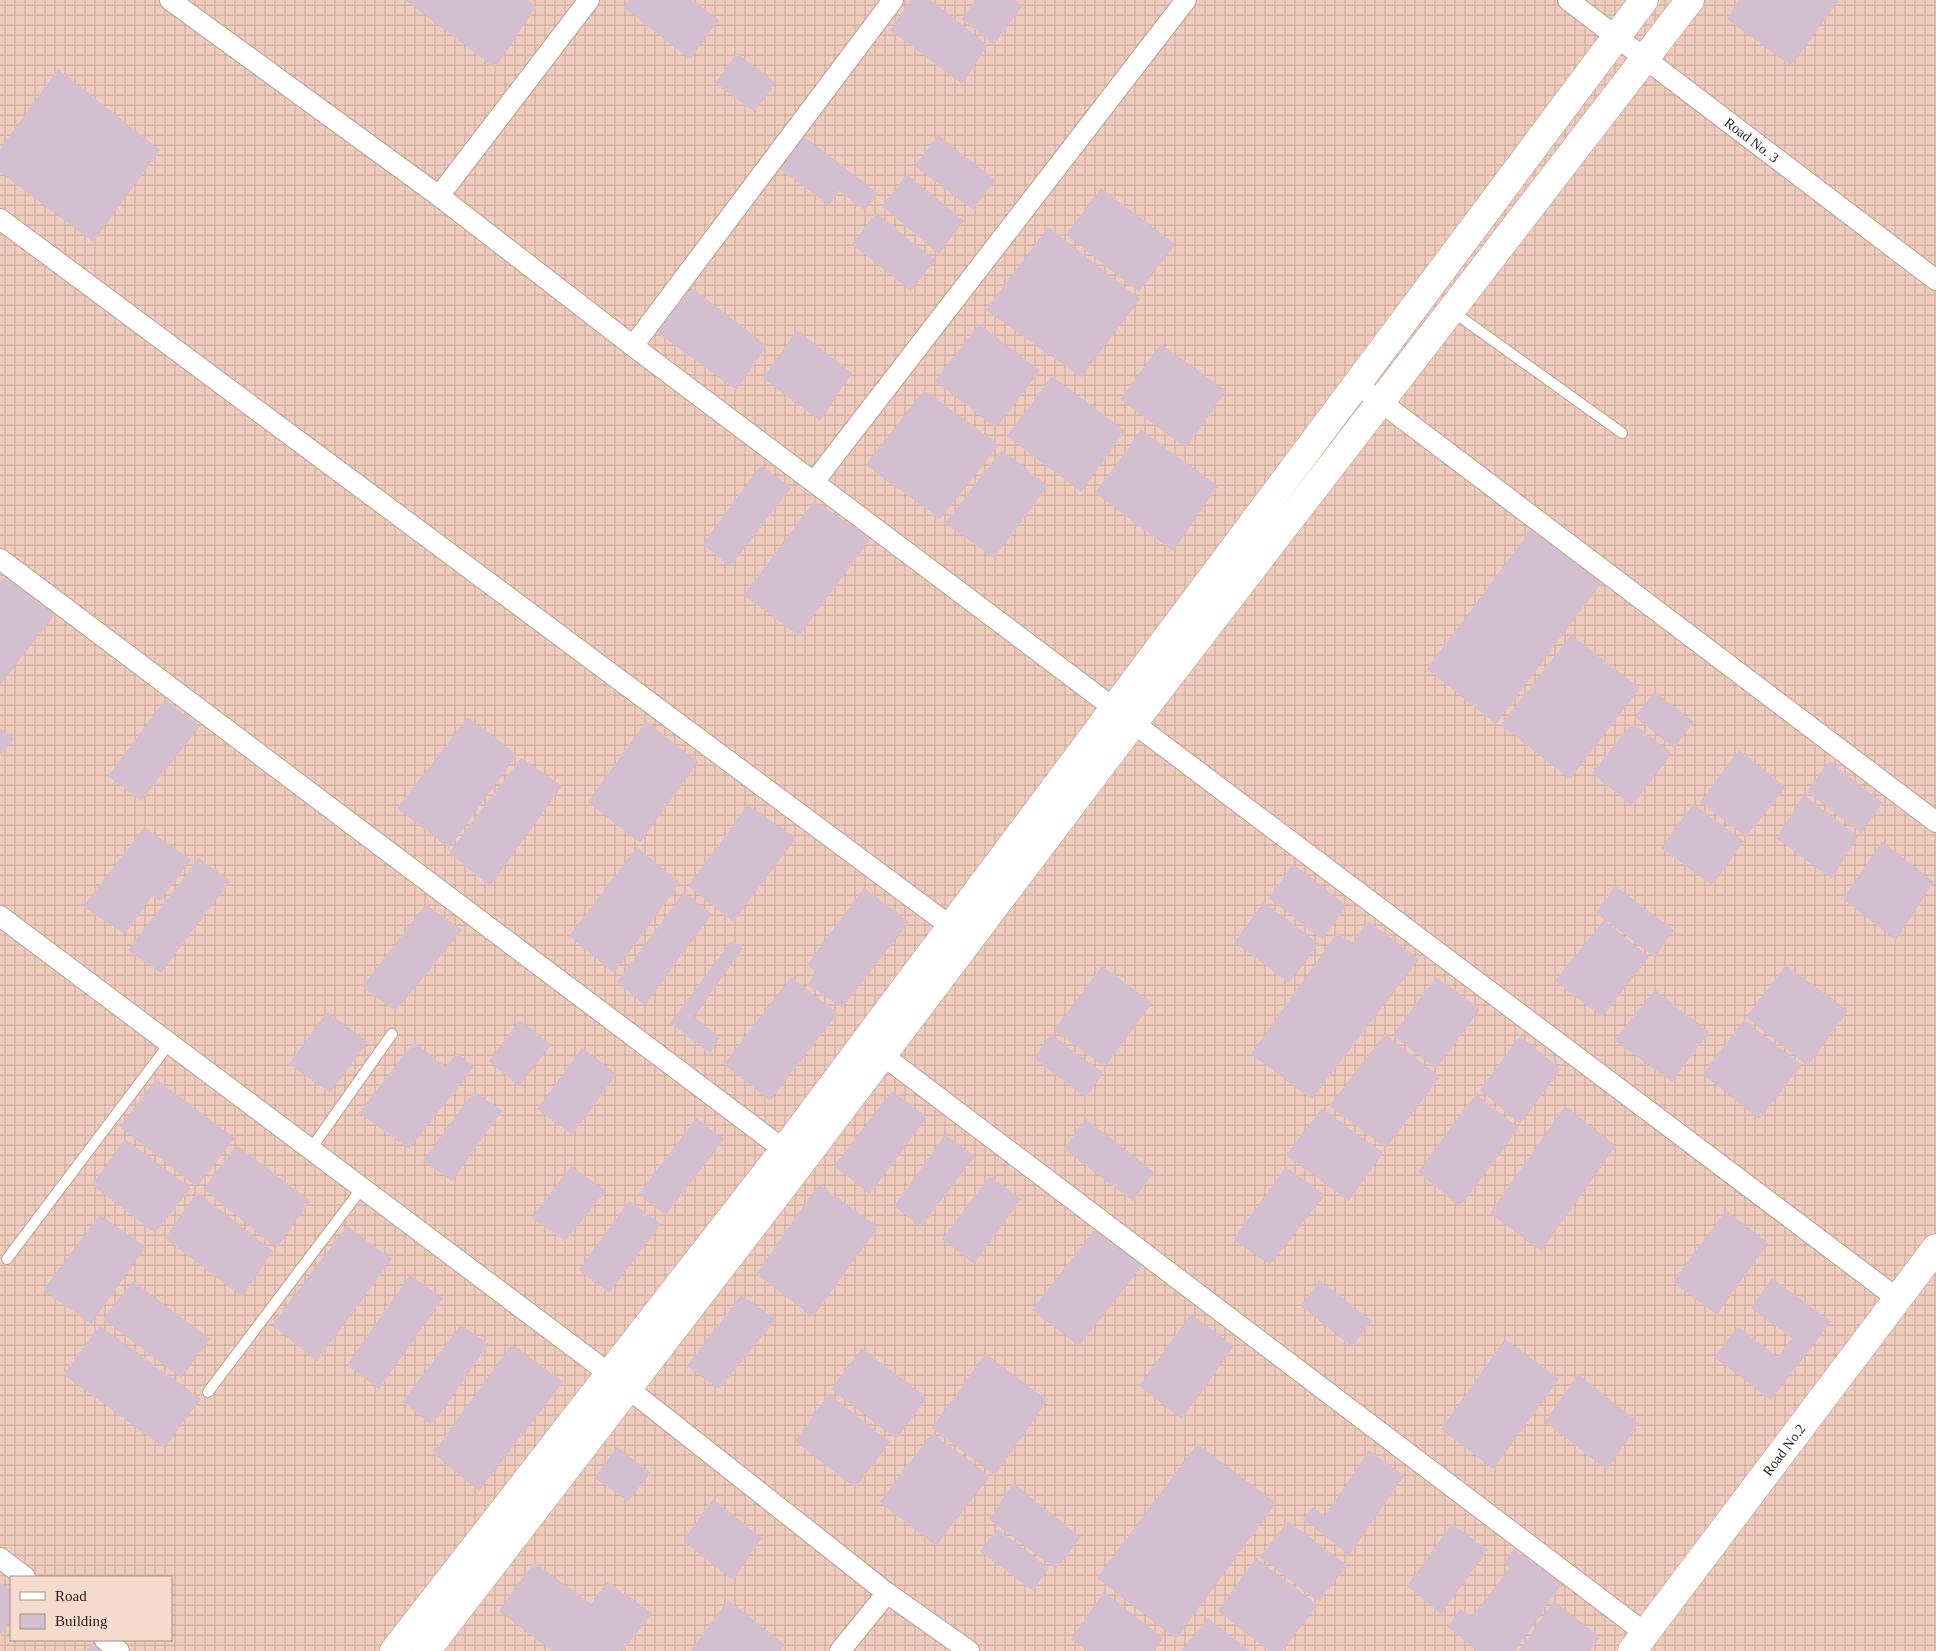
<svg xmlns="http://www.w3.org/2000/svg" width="1936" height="1651" viewBox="0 0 1936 1651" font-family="'Times New Roman',serif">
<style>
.industrial{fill:url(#industrial-grid);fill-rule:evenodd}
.building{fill:#d4bfd1}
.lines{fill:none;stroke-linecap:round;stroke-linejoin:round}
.lane-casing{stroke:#bba195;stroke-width:12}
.street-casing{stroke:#bba195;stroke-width:22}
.secondary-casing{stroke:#bba195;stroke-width:29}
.lane{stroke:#fff;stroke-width:10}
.street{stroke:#fff;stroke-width:20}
.secondary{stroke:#fff;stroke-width:28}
.labels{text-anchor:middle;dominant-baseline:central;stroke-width:5;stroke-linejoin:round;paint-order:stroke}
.street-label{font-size:14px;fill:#241a16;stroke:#f7dbce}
</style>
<defs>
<pattern id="industrial-grid" width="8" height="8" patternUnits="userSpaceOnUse" patternTransform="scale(1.25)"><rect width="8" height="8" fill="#efccbd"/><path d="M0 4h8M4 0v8" fill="none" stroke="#cdafa2"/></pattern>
</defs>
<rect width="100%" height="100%" fill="#f7dbce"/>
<path class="industrial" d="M 0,0 L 1936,0 L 1936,1651 L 0,1651 ZM 11,1577 L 171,1577 L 171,1640 L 11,1640 Z"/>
<path class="building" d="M 405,0 L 528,0 L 536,7 L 495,68 Z
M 629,0 L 692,0 L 719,20 L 690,59 L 623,7 Z
M 911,0 L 931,0 L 988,45 L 962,84 L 890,30 Z
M 975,0 L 1015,0 L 1023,5 L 994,45 L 962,19 Z
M 1739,0 L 1839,0 L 1791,66 L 1727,19 Z
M 737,53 L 776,83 L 754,112 L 715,83 Z
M 58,69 L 160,150 L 93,242 L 0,172 L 0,149 Z
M 802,135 L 878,193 L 865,210 L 839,191 L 829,205 L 779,168 Z
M 938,135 L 995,180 L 973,210 L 915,166 Z
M 907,174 L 964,221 L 939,254 L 882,206 Z
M 1101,188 L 1175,244 L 1139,292 L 1066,235 Z
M 876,213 L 935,260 L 911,291 L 852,244 Z
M 1048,227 L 1140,299 L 1081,377 L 986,310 Z
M 691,287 L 767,346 L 736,390 L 657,332 Z
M 979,324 L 1040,371 L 996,428 L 935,381 Z
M 797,330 L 852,373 L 820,421 L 763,378 Z
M 1161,344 L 1226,391 L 1186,448 L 1120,399 Z
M 1052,376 L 1125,431 L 1081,492 L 1007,436 Z
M 924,390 L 999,445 L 940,519 L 866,465 Z
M 1141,430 L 1218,486 L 1173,551 L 1095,493 Z
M 1002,450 L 1048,486 L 994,558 L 945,523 Z
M 761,465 L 791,488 L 730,567 L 703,544 Z
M 814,501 L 871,538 L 799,636 L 744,595 Z
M 1532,528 L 1602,582 L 1496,724 L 1427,669 Z
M 6,574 L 57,611 L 0,685 L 0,583 Z
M 1571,635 L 1640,688 L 1570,779 L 1501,725 Z
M 1655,692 L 1694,722 L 1674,748 L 1635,717 Z
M 165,700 L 200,726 L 141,801 L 108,776 Z
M 468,717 L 517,755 L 449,848 L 397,808 Z
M 646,721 L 698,762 L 640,843 L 588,802 Z
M 1632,723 L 1672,753 L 1632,806 L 1592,773 Z
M 0,728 L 14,739 L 0,756 Z
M 1739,750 L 1786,787 L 1746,837 L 1700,802 Z
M 521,758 L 562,786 L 490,886 L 449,853 Z
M 1829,761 L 1883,803 L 1861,833 L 1807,792 Z
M 1804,795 L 1858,836 L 1832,879 L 1776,838 Z
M 1693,804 L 1744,841 L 1712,885 L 1661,848 Z
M 748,805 L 796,838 L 733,922 L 688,886 Z
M 144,827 L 191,860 L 160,901 L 152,896 L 125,934 L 83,907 Z
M 1882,841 L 1934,882 L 1896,940 L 1843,899 Z
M 637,847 L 680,883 L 614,973 L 569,936 Z
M 199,858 L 230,881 L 161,973 L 128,950 Z
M 1293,864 L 1347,906 L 1322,940 L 1269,898 Z
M 1615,886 L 1674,930 L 1655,957 L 1596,913 Z
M 864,888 L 909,922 L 842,1008 L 808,985 L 816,972 L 807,965 Z
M 684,892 L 712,914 L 645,1005 L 617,982 Z
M 1264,902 L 1319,944 L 1289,983 L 1234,942 Z
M 426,904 L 462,930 L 396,1011 L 362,987 Z
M 1604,920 L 1649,957 L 1602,1017 L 1555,981 Z
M 1368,921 L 1419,959 L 1312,1099 L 1251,1054 L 1337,933 L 1353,943 Z
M 732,940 L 743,948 L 694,1017 L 720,1037 L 710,1053 L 670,1023 Z
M 1786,965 L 1848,1011 L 1808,1066 L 1746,1017 Z
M 1102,966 L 1152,1003 L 1105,1067 L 1054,1030 Z
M 791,977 L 838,1013 L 770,1101 L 724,1064 Z
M 1436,977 L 1480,1009 L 1436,1069 L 1393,1035 Z
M 1655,990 L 1709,1032 L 1672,1082 L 1614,1040 Z
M 327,1012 L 368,1042 L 330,1093 L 289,1064 Z
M 520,1020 L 551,1045 L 519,1086 L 489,1061 Z
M 1744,1020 L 1802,1065 L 1759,1119 L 1703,1074 Z
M 1051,1034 L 1103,1073 L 1086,1098 L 1034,1058 Z
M 1385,1034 L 1440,1077 L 1386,1148 L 1329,1106 Z
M 1520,1036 L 1561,1069 L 1520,1124 L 1480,1090 Z
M 414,1042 L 446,1067 L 457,1053 L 474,1067 L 409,1149 L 359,1113 Z
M 582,1048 L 617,1074 L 572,1135 L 537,1109 Z
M 156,1079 L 235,1138 L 197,1187 L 120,1127 Z
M 474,1091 L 502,1111 L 452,1181 L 423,1161 Z
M 892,1091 L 927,1117 L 870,1194 L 834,1166 Z
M 1476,1094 L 1519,1128 L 1460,1207 L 1418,1172 Z
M 1565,1106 L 1616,1146 L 1541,1251 L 1490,1213 Z
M 1322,1108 L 1383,1153 L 1349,1201 L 1286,1155 Z
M 696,1118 L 724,1139 L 666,1215 L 639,1194 Z
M 1086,1119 L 1154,1172 L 1133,1201 L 1064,1149 Z
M 945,1135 L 975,1156 L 921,1227 L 894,1206 Z
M 125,1139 L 191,1188 L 155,1233 L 92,1185 Z
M 237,1145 L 310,1201 L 277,1248 L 203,1189 Z
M 571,1166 L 606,1191 L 565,1241 L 532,1218 Z
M 1286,1167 L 1325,1195 L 1270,1265 L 1233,1239 Z
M 990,1176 L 1021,1199 L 974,1264 L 942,1239 Z
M 819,1184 L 878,1227 L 813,1317 L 756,1274 Z
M 197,1192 L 273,1251 L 242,1297 L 165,1238 Z
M 629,1201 L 661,1224 L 609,1293 L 579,1270 Z
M 1726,1210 L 1768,1243 L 1717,1315 L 1673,1282 Z
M 100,1215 L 146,1247 L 91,1324 L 43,1290 Z
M 1098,1225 L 1145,1262 L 1079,1346 L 1032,1310 Z
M 347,1226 L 392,1259 L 317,1361 L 272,1325 Z
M 410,1275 L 443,1298 L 379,1389 L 347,1365 Z
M 1772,1278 L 1831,1322 L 1771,1400 L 1714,1357 L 1738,1327 L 1778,1357 L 1792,1338 L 1751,1308 Z
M 1319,1280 L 1372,1321 L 1352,1347 L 1301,1306 Z
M 133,1281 L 210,1339 L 181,1378 L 103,1319 Z
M 741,1295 L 776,1319 L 719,1389 L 687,1366 Z
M 1191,1314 L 1234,1346 L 1182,1419 L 1139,1386 Z
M 461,1325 L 489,1344 L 432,1425 L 402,1402 Z
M 100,1326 L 201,1399 L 164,1448 L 63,1374 Z
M 1505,1339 L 1559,1379 L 1493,1469 L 1441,1429 Z
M 512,1344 L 563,1382 L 479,1491 L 433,1453 Z
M 862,1348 L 927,1398 L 896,1439 L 831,1389 Z
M 985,1354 L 1048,1400 L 995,1475 L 932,1428 Z
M 1578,1374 L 1639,1423 L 1607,1470 L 1545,1422 Z
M 829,1394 L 890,1442 L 855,1488 L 795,1441 Z
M 932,1433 L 990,1476 L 936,1546 L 880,1502 Z
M 1197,1444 L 1276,1503 L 1176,1639 L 1097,1578 Z
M 617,1447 L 651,1473 L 628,1501 L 595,1478 Z
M 1369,1450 L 1404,1476 L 1349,1555 L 1303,1519 L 1313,1507 L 1325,1516 Z
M 1013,1483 L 1081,1537 L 1056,1569 L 989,1519 Z
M 713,1499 L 762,1538 L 733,1580 L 683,1541 Z
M 1288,1521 L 1347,1565 L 1319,1602 L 1260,1557 Z
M 1452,1524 L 1488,1550 L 1441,1614 L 1407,1586 Z
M 997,1529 L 1049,1568 L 1033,1591 L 980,1551 Z
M 1514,1549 L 1541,1569 L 1545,1563 L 1566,1578 L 1515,1651 L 1477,1651 L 1448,1627 L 1460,1609 L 1472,1617 L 1510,1568 L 1504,1563 Z
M 1256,1558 L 1318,1605 L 1282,1651 L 1269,1651 L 1218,1611 Z
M 534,1562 L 591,1604 L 607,1582 L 652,1613 L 623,1651 L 552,1651 L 499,1611 Z
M 0,1582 L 11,1590 L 11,1621 L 0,1636 Z
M 1104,1592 L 1163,1638 L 1154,1651 L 1088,1651 L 1071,1639 Z
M 728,1600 L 785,1645 L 781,1651 L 691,1651 Z
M 1554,1601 L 1600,1637 L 1590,1651 L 1519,1651 Z
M 1208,1618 L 1250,1651 L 1181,1651 Z
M 94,1641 L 106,1651 L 87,1651 Z"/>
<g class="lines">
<g class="lane-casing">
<path id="lane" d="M 1452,311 L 1622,433
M 310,1150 L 392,1034
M 7,1259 L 169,1044
M 208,1392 L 362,1188"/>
</g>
<g class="street-casing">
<g id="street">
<path d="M 170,0 L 439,196 L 633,346 L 1898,1299"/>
<path id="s1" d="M 1568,0 L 1936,280"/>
<path d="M 439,196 L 589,0"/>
<path d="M 0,219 L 961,934"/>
<path d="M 633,346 L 893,0"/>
<path d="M 1357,384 L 1936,822"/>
<path d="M 814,482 L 1186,0"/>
<path d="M 0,559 L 795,1158"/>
<path d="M 0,916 L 611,1375 L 887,1593 L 969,1651"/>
<path d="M 872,1047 L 1645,1633"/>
<path d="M 0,1558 L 25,1577"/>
<path d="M 105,1640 L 119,1651"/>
<path d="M 840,1651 L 887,1593"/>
</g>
</g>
<g class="secondary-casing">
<g id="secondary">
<path d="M 394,1651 L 784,1150 L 1644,0"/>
<path d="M 426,1651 L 801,1163 L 1134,722 L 1690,0"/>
<path id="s2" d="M 1632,1651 L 1936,1248"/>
</g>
</g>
<use href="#lane" class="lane"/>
<use href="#street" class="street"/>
<use href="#secondary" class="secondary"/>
</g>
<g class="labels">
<g class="street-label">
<text stroke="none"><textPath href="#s1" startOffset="231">Road No. 3</textPath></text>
<text stroke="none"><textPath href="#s2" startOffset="252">Road No.2</textPath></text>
</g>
</g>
<rect x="10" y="1576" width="162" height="65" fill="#f7dbce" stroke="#a38e84"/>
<rect x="20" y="1592" width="25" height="8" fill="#ffffff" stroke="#a38e84"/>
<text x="55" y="1601" font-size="15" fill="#241a16">Road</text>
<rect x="20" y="1614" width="25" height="15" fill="#d4bfd1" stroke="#a38e84"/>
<text x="55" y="1626" font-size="15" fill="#241a16">Building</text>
</svg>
